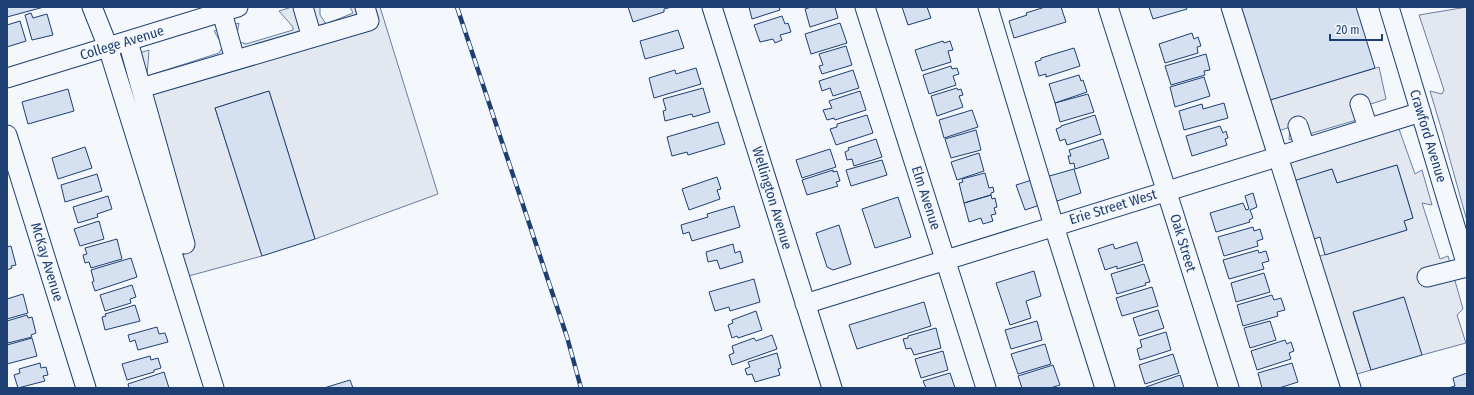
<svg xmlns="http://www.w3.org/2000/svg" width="1474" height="395" viewBox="0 0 1474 395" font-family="'Fira Sans Condensed',sans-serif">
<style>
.parking{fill:#e3e8f0;stroke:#687fa3}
.building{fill:#d5e0f0;stroke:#1d3f73}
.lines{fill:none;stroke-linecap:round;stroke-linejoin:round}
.minor-casing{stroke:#1d3f73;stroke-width:21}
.minor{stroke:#f4f7fb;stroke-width:19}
.rail-casing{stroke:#1d3f73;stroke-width:4.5}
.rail{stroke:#f4f7fb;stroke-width:3;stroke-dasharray:9;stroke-linecap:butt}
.labels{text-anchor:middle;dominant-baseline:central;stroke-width:3;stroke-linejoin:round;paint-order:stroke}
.street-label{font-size:14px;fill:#1d3f73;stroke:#f4f7fb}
</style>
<rect width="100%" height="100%" fill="#f4f7fb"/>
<path class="parking" d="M 292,7 L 320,7 L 320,15 L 326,24 L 353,13 L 350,7 L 380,7 L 438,194 L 315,239 L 269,91 L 215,108 L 262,256 L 185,277 L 117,60 L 149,50 L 147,76 L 219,53 L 223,46 L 214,31 L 239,23 L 237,34 L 239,42 L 246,44 L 293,30 L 293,27 L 279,11 Z
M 1467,7 L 1467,221 L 1442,131 L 1430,91 L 1442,94 L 1444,90 L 1419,15 Z
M 1379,67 L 1386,99 L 1356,109 L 1360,119 L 1289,140 L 1290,127 L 1270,134 L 1260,103 Z
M 1399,129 L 1415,174 L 1422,170 L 1432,205 L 1422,203 L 1440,259 L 1448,256 L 1463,309 L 1457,315 L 1466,343 L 1422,355 L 1403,297 L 1353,313 L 1371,370 L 1347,377 L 1310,259 L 1407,230 L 1404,221 L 1413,218 L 1397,165 L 1337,183 L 1332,169 L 1286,184 L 1280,165 L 1391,130 Z"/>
<path class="building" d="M 7,7 L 44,7 L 7,17 Z
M 628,7 L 672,7 L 664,9 L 664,12 L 633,22 Z
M 749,7 L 779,7 L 780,10 L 752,19 Z
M 811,7 L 835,7 L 838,18 L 810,27 L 805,9 Z
M 902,7 L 927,7 L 931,18 L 908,25 Z
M 1045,7 L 1061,7 L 1066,22 L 1014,38 L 1009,21 L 1027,15 L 1026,13 Z
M 1149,7 L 1186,7 L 1187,9 L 1153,19 Z
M 1239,7 L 1356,7 L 1375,68 L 1267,101 Z
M 31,13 L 33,18 L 47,14 L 53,35 L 32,40 L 25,15 Z
M 782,16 L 785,24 L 788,23 L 791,32 L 780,35 L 782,40 L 775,43 L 773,39 L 760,42 L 754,25 Z
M 20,21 L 26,41 L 7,47 L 7,25 Z
M 840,23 L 847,43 L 811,54 L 805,34 Z
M 678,30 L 684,48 L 645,59 L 640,41 Z
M 1192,33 L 1194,39 L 1198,37 L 1201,46 L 1197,47 L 1198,53 L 1165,63 L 1159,44 Z
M 943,41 L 944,43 L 950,41 L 953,50 L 948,51 L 951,62 L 922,71 L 915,50 Z
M 846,46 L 852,65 L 822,74 L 819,66 L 823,65 L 819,54 Z
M 1074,48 L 1080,66 L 1046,77 L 1046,74 L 1039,76 L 1035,62 L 1041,60 L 1041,58 Z
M 1206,54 L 1210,70 L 1204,71 L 1205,75 L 1171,85 L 1165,66 Z
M 951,66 L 952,69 L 957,68 L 959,74 L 953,76 L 956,85 L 929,94 L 923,75 Z
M 696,68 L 701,84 L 654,98 L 649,78 L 675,70 L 676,74 Z
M 853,70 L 859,88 L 833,96 L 830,88 L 822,91 L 819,81 Z
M 1079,75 L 1081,81 L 1083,80 L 1087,92 L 1055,103 L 1049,84 Z
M 1204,77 L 1210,96 L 1175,107 L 1170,87 Z
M 703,88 L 710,112 L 693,117 L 692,114 L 665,121 L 663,111 L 666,110 L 663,99 Z
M 957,88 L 958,90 L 961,89 L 963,95 L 959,96 L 963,107 L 937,116 L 931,96 Z
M 68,89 L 74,111 L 28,124 L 22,102 Z
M 269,91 L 315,239 L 262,256 L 215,108 Z
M 860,91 L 866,110 L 835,120 L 834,118 L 827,120 L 823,110 L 832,108 L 829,101 Z
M 1088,94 L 1094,112 L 1060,122 L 1055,103 Z
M 1224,103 L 1228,118 L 1184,130 L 1179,111 L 1202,104 L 1203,109 Z
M 972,110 L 978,127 L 944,138 L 939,120 Z
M 867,115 L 873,133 L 836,145 L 830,129 L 837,127 L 837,124 Z
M 1095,115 L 1101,134 L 1067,145 L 1065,139 L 1060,141 L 1056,129 L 1061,127 L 1061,126 Z
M 718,122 L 725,144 L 688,155 L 687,152 L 672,156 L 667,137 Z
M 1220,126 L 1223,133 L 1226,131 L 1228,138 L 1225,139 L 1227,145 L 1192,156 L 1186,136 Z
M 976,130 L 981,150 L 951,158 L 945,139 Z
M 876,139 L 882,157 L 854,166 L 852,159 L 847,160 L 845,152 L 849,150 L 848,148 Z
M 1103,139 L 1109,158 L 1075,169 L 1074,163 L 1070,164 L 1068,156 L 1071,156 L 1069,150 Z
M 85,147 L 92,168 L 58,179 L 52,158 Z
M 830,149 L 836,167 L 802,178 L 796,160 Z
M 979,153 L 984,171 L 957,180 L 951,162 Z
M 882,160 L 887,175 L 851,186 L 846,170 Z
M 1397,165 L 1413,218 L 1404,221 L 1407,230 L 1325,255 L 1320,237 L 1308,241 L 1290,182 L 1332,169 L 1337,183 Z
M 1074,169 L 1081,193 L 1054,202 L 1046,177 Z
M 833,170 L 833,172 L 837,171 L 840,181 L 836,182 L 838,186 L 807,195 L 802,180 Z
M 985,173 L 989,188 L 993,187 L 994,192 L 991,193 L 991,195 L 964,203 L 959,183 L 963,182 L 962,179 Z
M 97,174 L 102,191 L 65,202 L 61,185 Z
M 717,177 L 721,189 L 717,190 L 720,199 L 689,210 L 682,189 Z
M 1035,179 L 1043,204 L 1025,210 L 1016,185 Z
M 1253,193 L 1257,207 L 1250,210 L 1253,218 L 1249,220 L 1250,222 L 1216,232 L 1210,213 L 1243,203 L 1246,210 L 1249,209 L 1245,196 Z
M 991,195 L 992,199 L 995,198 L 997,207 L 994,208 L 996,214 L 991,215 L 993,221 L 983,224 L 981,218 L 969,222 L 964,203 Z
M 108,196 L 112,209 L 97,214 L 98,217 L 78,223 L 73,207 Z
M 898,197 L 911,237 L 875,248 L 862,209 Z
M 734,206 L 740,227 L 692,241 L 689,232 L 683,234 L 681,225 L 708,217 L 707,214 Z
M 99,221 L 104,239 L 80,246 L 74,229 Z
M 839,225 L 851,264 L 833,270 L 827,267 L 816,233 Z
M 1253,227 L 1254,231 L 1260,229 L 1263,239 L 1257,241 L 1258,246 L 1224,256 L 1218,237 Z
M 117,239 L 122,259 L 91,268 L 89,262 L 85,263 L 83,255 L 87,254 L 85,248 Z
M 1137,242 L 1143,261 L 1117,269 L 1117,266 L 1105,270 L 1098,249 L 1113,244 L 1115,249 Z
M 733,244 L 735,253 L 740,251 L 743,262 L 720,269 L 717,260 L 708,262 L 706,252 Z
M 11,246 L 16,265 L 11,266 L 12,268 L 7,270 L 7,247 Z
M 1258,250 L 1259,253 L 1266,251 L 1269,261 L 1262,263 L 1264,269 L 1229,279 L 1223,260 Z
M 131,258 L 137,277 L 95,291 L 92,282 L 94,281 L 91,270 Z
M 1144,264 L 1150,282 L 1145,283 L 1146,285 L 1117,294 L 1111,274 Z
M 1034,271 L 1041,296 L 1026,301 L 1031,318 L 1010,325 L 996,283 Z
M 1264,273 L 1270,292 L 1236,302 L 1231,283 Z
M 754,279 L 760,302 L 730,311 L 729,307 L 715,311 L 709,292 Z
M 132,285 L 136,297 L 130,299 L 131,303 L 105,311 L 100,295 Z
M 1152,287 L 1158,306 L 1122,316 L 1116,298 Z
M 23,294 L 28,313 L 7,319 L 7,299 Z
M 1272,295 L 1274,300 L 1281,298 L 1285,310 L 1277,312 L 1278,316 L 1243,326 L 1237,305 Z
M 1404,297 L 1422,355 L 1371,370 L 1353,312 Z
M 924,302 L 931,326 L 857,349 L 849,325 Z
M 135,305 L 140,321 L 105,330 L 102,317 L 106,316 L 105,314 Z
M 1158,310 L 1164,328 L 1139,336 L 1133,318 Z
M 756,311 L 762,330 L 738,338 L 737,336 L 732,338 L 728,325 L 733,323 L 732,320 Z
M 27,315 L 28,318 L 32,317 L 36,333 L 31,335 L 32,337 L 8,343 L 7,339 L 7,321 Z
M 1037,321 L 1042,340 L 1011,349 L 1005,330 Z
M 1270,321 L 1276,340 L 1250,348 L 1244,328 Z
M 157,327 L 159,334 L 165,333 L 168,342 L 138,350 L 135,340 L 130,342 L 128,335 Z
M 936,328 L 941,348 L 914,355 L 911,348 L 906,349 L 903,339 L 908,338 L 908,336 Z
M 1166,332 L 1171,350 L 1140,360 L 1137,349 L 1142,347 L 1140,340 Z
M 772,335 L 777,349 L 732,365 L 729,355 L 734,353 L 732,346 L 754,338 L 756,341 Z
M 32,338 L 37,356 L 7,364 L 7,345 Z
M 1285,340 L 1287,344 L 1291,342 L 1294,351 L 1289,353 L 1291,359 L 1257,370 L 1251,351 Z
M 1045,344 L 1051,364 L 1018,374 L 1011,354 Z
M 943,351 L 948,370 L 921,378 L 915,359 Z
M 777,353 L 781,368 L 778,369 L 780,375 L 755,382 L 752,374 L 747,375 L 745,369 L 750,367 L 748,362 Z
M 1173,354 L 1179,373 L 1145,384 L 1139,365 Z
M 150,356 L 151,360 L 158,358 L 161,368 L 154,370 L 154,372 L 127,380 L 122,364 Z
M 40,363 L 41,368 L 46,367 L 48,375 L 43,376 L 45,381 L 18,388 L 14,375 L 20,373 L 19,369 Z
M 1292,363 L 1298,382 L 1279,388 L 1262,388 L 1258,373 Z
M 1053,365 L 1060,385 L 1050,388 L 1022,388 L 1018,376 Z
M 164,372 L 169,388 L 129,388 L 128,384 Z
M 950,373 L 955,388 L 926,388 L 923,381 Z
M 1467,373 L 1467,388 L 1448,388 L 1455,386 L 1453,378 Z
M 1180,375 L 1184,388 L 1146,388 L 1146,387 Z
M 350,380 L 353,388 L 324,388 Z"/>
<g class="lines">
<g class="minor-casing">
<path id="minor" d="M 92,7 L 108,47 L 214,388
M 303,7 L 312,38
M 712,7 L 832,388
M 865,7 L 986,388
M 988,7 L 1054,226 L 1105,388
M 1108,7 L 1229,388
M 1231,7 L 1351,388
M 1389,7 L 1467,266
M 222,12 L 235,60
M 128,41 L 141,88 L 369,21 L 365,7
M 7,78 L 238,7
M 141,88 L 185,244
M 1360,104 L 1368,128
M 1298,126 L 1305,148
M 7,135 L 86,388
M 1427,277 L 1467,267
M 805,304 L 1421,112"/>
</g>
<use href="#minor" class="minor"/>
<g class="rail-casing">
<path id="rail" d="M 457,7 L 567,337 L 581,388"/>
</g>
<use href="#rail" class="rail"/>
</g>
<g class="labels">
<g class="street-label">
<text transform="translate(122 43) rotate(-17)">College Avenue</text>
<text transform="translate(1428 136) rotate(73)">Crawford Avenue</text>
<text transform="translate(772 198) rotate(73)">Wellington Avenue</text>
<text transform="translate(926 198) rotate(72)">Elm Avenue</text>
<text transform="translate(1113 207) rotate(-17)">Erie Street West</text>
<text transform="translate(1183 243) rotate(73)">Oak Street</text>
<text transform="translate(47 262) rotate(73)">McKay Avenue</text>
</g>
</g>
<rect width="1474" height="395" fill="none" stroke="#1d3f73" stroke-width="16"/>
<path d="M1330 34v6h52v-6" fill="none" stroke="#1d3f73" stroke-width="2"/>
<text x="1336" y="34" font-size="12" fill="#1d3f73" stroke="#f4f7fb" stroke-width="3" paint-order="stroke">20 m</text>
</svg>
